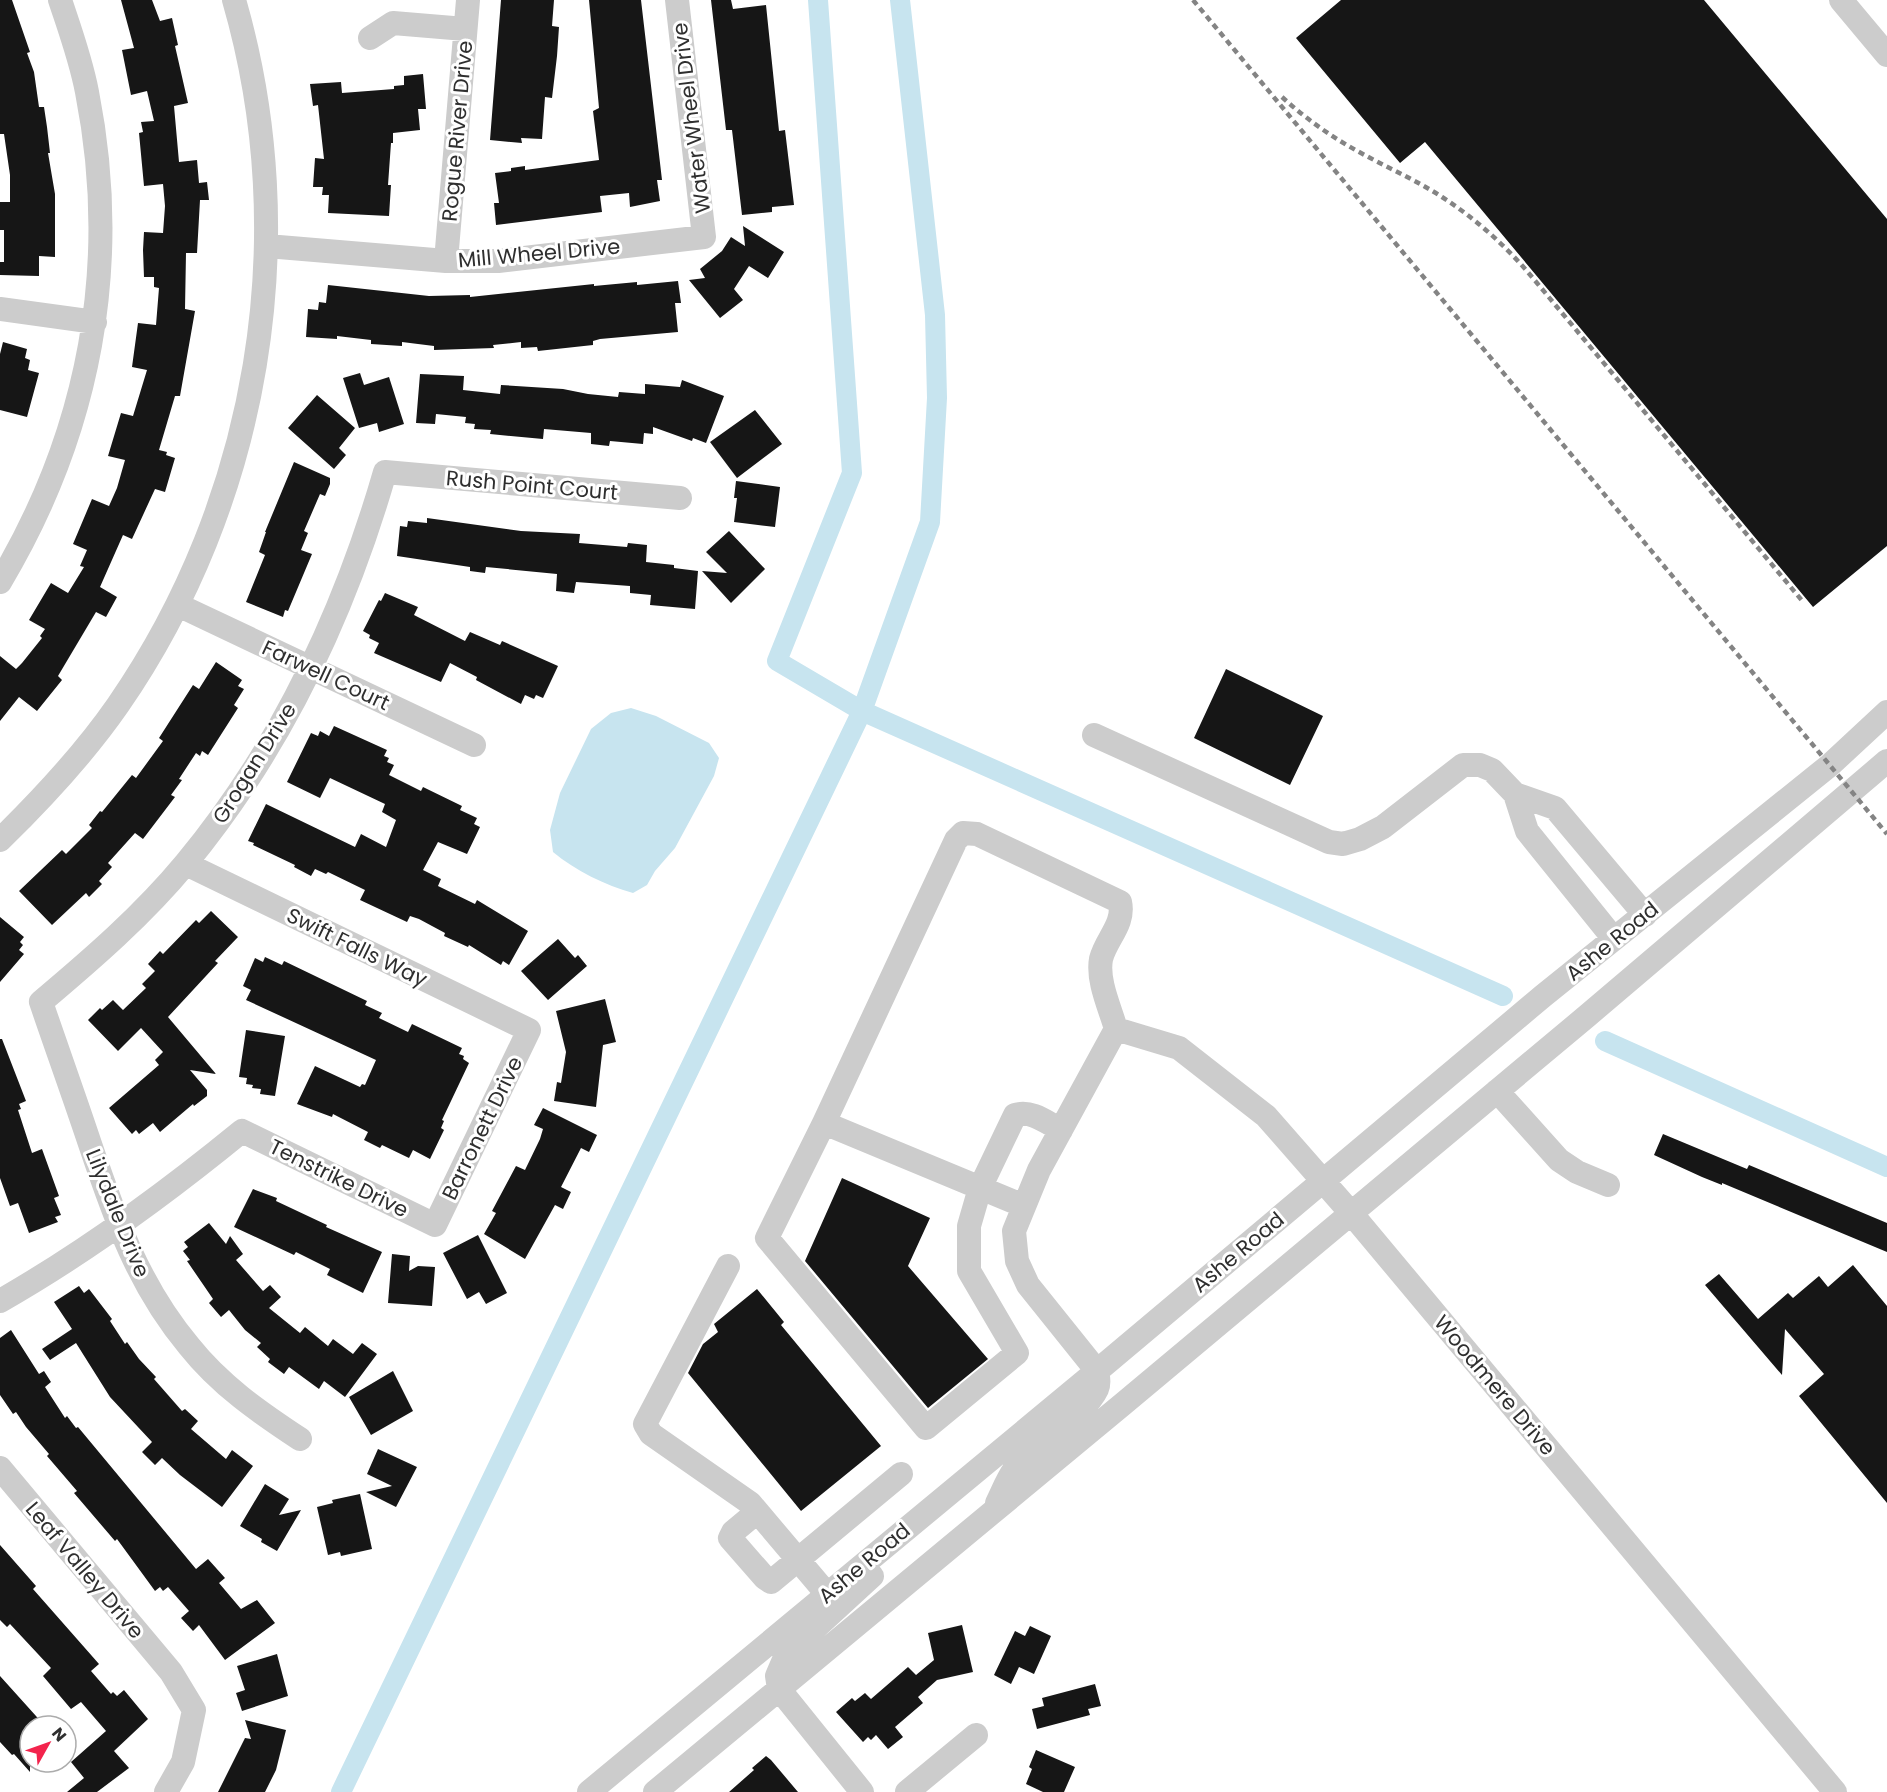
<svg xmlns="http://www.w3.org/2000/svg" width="1887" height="1792" viewBox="0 0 1887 1792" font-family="Poppins,sans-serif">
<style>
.water{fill:#c7e4ef}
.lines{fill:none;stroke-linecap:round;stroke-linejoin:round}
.canal{stroke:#c7e4ef;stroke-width:20}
.building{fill:#161616}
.minor{stroke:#ccc;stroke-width:24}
.rail{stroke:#848484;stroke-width:4.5;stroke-dasharray:6 4.5;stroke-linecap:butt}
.labels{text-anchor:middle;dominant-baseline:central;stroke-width:6;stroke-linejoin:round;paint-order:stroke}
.street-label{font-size:21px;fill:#2f2f2f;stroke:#fff}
</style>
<rect width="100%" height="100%" fill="#fff"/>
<path class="water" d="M 631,708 L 656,716 L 709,743 L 719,758 L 714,776 L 675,848 L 655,871 L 647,885 L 633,893 C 605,885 576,871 553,852 L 550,830 L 560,793 L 591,729 L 611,713 Z"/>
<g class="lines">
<path class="canal" d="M 818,0 L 852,473 L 777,661 L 862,711 L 1503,996
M 1605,1041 L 1887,1167
M 341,1792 L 862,711 L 930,522 L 937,398 L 935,315 L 900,0"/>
</g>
<path class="building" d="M 0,0 L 12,0 L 30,52 L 27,53 L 34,72 L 39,107 L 44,107 L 47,127 L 50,153 L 48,153 L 55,194 L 55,257 L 39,256 L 39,276 L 0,275 L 0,262 L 4,262 L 4,230 L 0,230 L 0,202 L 10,202 L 10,175 L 4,134 L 0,134 Z
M 121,0 L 152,0 L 160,21 L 172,18 L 178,45 L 175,46 L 188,103 L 174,106 L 179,162 L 197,160 L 199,183 L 207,182 L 209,200 L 200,200 L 197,253 L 186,253 L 185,309 L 195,311 L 180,396 L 175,396 L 159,450 L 167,452 L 166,455 L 175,458 L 165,492 L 155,489 L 132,539 L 123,535 L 100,587 L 117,597 L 106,617 L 96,612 L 58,676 L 62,680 L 37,711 L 19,697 L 0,721 L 0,656 L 16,669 L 22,663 L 42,638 L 40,636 L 45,629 L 29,620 L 51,583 L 68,593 L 84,567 L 80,566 L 87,550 L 73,544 L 92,499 L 109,506 L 117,488 L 125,460 L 108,456 L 121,413 L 133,416 L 147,370 L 132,367 L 138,323 L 156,325 L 159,288 L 154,287 L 154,277 L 144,277 L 143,250 L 144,232 L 163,233 L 165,206 L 163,184 L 144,186 L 139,133 L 143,132 L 141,122 L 154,121 L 147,91 L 131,95 L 122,50 L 134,48 Z
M 501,0 L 554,0 L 552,26 L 559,27 L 557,56 L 552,98 L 545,97 L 542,139 L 521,138 L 522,143 L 490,140 Z
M 589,0 L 641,0 L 662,180 L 657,180 L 660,201 L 630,207 L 629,193 L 600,196 L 602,212 L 496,225 L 494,203 L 499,203 L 495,173 L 511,171 L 511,168 L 525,166 L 525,170 L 599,160 L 593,111 L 599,108 Z
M 711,0 L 731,0 L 733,9 L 766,5 L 779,131 L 785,130 L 794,205 L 772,207 L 772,212 L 742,215 L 732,130 L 726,130 Z
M 1341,0 L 1704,0 L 1887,219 L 1887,546 L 1813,607 L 1425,142 L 1400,163 L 1296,38 Z
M 423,74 L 426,109 L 418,109 L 420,130 L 393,133 L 393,143 L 391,143 L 388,185 L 391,185 L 389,216 L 328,213 L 329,195 L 322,195 L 323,187 L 313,187 L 315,158 L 324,159 L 318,105 L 313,106 L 310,84 L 341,82 L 342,93 L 394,89 L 394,86 L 404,85 L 404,76 Z
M 743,226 L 784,252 L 768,278 L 749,266 L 734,289 L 743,300 L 720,318 L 689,280 L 705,278 L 700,269 L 722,251 L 731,237 L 745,246 Z
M 678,281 L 681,303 L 675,303 L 678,332 L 600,339 L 593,341 L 593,345 L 538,351 L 537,347 L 521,348 L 521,342 L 493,345 L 494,348 L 434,350 L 434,346 L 402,342 L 402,346 L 371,344 L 371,340 L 337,336 L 337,339 L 306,337 L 308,309 L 318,310 L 319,302 L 326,303 L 328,285 L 429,296 L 470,295 L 470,297 L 594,284 L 594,286 L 637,282 L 637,285 Z
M 3,342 L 27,349 L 25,358 L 30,360 L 28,370 L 39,373 L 27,417 L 0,410 L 0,354 Z
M 360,373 L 364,385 L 389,377 L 404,424 L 379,432 L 377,423 L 359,428 L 343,378 Z
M 420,374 L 464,376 L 463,390 L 500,394 L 501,385 L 563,389 L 588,394 L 618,397 L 619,392 L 645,394 L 645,384 L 680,387 L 682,380 L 724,396 L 706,443 L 693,438 L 692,441 L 653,427 L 653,434 L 644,433 L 643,444 L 610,441 L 609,446 L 591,444 L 591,433 L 544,429 L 543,439 L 490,434 L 491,430 L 474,429 L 475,424 L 465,423 L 466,417 L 436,414 L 435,424 L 416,423 Z
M 317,395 L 355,428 L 339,448 L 346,455 L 334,469 L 288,428 Z
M 755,410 L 782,444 L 737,478 L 710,442 Z
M 294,462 L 330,478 L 330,484 L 325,496 L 320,494 L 304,531 L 308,533 L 301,550 L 312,554 L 288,611 L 285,610 L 283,617 L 246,602 L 265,555 L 259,552 L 266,532 L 265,532 Z
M 736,481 L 780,487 L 775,527 L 734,522 L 737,498 L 734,498 Z
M 427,518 L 521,531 L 580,534 L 579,543 L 627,547 L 628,543 L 647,545 L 646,562 L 674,565 L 674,568 L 698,571 L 695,609 L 650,605 L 651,595 L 630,593 L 630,586 L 576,582 L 574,593 L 556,591 L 557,574 L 486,567 L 485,573 L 470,571 L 470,567 L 397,556 L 400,526 L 407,527 L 408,521 L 427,523 Z
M 729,531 L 765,569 L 731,603 L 702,571 L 727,573 L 706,552 Z
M 385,593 L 418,607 L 414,615 L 465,641 L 470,632 L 500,645 L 502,641 L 558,666 L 543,698 L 536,695 L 534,699 L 525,695 L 521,704 L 476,680 L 477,677 L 450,663 L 441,682 L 374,653 L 379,643 L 369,638 L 370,635 L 363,631 L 379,600 L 381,601 Z
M 216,662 L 242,680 L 238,686 L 244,689 L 234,705 L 238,708 L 208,755 L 202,751 L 200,756 L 196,753 L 179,779 L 182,780 L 171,795 L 175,797 L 143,839 L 135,833 L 108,863 L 112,867 L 99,881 L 102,884 L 89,897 L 86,893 L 52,925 L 19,891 L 62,850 L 66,854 L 92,828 L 89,825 L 100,811 L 102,812 L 132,775 L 136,778 L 163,741 L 159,738 L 193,685 L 199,689 Z
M 1226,669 L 1323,716 L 1290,785 L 1194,738 Z
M 334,726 L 387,750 L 384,756 L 389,758 L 387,762 L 394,765 L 389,775 L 421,791 L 423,787 L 462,806 L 460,810 L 477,818 L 474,824 L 480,827 L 467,854 L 438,842 L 423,870 L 441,879 L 438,886 L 475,904 L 477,900 L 528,931 L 509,965 L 503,961 L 501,965 L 469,945 L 468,947 L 444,936 L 445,933 L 419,919 L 410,916 L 407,922 L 360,900 L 365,890 L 328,872 L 326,874 L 315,869 L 311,876 L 294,867 L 295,865 L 253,845 L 254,843 L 248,841 L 266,804 L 355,847 L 361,834 L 386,847 L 396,820 L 382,812 L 385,804 L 330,778 L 320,798 L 287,782 L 311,733 L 318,736 L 320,731 L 329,736 Z
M 211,911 L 238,937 L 215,961 L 218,963 L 168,1017 L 216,1074 L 190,1070 L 207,1090 L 207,1096 L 194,1106 L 193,1104 L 160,1132 L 153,1123 L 139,1134 L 136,1130 L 132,1134 L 109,1108 L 159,1065 L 155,1060 L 163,1052 L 141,1028 L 118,1051 L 88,1020 L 100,1008 L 102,1010 L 113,1000 L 123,1010 L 146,988 L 142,984 L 155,971 L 148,964 L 160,951 L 163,954 L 196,920 L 199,923 Z
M 0,917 L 24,937 L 20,942 L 23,945 L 19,950 L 24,954 L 0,982 Z
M 558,939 L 575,958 L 578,955 L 587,966 L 548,1000 L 521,971 Z
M 265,957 L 282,965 L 284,961 L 367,1001 L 365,1005 L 382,1013 L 379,1018 L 408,1032 L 412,1024 L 462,1048 L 459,1054 L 464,1056 L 463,1059 L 469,1063 L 442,1120 L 444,1121 L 441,1128 L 444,1130 L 430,1159 L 413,1150 L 409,1158 L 382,1145 L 380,1148 L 364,1140 L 368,1132 L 333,1114 L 332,1117 L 297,1104 L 315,1066 L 360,1087 L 362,1084 L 365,1085 L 376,1060 L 246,1000 L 251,990 L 243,986 L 255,958 L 263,962 Z
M 605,999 L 616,1042 L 603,1045 L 596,1107 L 554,1101 L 557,1082 L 561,1083 L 566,1052 L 556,1011 Z
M 246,1030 L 285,1036 L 275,1096 L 260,1094 L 261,1089 L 252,1088 L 253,1085 L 246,1084 L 247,1078 L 239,1077 Z
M 0,1039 L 2,1039 L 26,1101 L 19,1104 L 21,1109 L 18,1110 L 32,1153 L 42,1149 L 59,1196 L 54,1198 L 61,1215 L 55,1217 L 58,1222 L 29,1233 L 18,1203 L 10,1206 L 0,1178 Z
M 543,1108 L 597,1135 L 589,1152 L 581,1148 L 561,1187 L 571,1192 L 563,1209 L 555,1205 L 525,1259 L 484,1234 L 496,1213 L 492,1211 L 516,1166 L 525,1170 L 540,1139 L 543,1129 L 534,1125 Z
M 1663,1134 L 1747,1169 L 1749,1165 L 1887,1223 L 1887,1252 L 1722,1183 L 1722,1185 L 1702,1177 L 1654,1155 Z
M 842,1178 L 930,1218 L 908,1266 L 988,1359 L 928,1408 L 805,1261 Z
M 253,1189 L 277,1198 L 276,1201 L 327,1225 L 326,1227 L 382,1252 L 363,1293 L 327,1275 L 330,1269 L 296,1252 L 294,1255 L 234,1227 Z
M 209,1223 L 226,1244 L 230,1236 L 243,1254 L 236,1260 L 263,1291 L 270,1285 L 281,1297 L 269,1308 L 300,1333 L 305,1327 L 328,1346 L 333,1339 L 353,1354 L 362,1343 L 377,1354 L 345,1397 L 324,1381 L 319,1389 L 289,1367 L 284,1374 L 268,1362 L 270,1359 L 257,1347 L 261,1343 L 245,1330 L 229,1310 L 221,1317 L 209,1303 L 213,1299 L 187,1261 L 190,1260 L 183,1251 L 188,1247 L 184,1242 Z
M 478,1235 L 507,1293 L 486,1304 L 479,1292 L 467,1299 L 443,1253 Z
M 392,1254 L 410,1256 L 409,1271 L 418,1266 L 435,1267 L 432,1306 L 388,1303 Z
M 1853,1265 L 1887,1306 L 1887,1503 L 1799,1396 L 1824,1374 L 1785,1329 L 1782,1375 L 1705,1285 L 1719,1274 L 1758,1319 L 1788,1293 L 1793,1298 L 1819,1276 L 1828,1287 Z
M 79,1286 L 84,1293 L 89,1289 L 112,1319 L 110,1321 L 125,1344 L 127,1342 L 139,1359 L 156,1377 L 154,1379 L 182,1411 L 185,1409 L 198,1421 L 191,1429 L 226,1459 L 232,1450 L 253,1466 L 222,1507 L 180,1475 L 162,1458 L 155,1465 L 142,1452 L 152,1442 L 110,1397 L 76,1343 L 50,1360 L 42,1349 L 72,1329 L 54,1302 Z
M 757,1289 L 784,1322 L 781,1325 L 881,1446 L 801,1511 L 688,1373 L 703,1344 L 718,1332 L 714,1324 Z
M 11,1330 L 39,1374 L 44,1371 L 51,1382 L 45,1387 L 65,1418 L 67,1416 L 76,1428 L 78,1427 L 196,1569 L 208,1559 L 225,1578 L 219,1583 L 241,1609 L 257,1600 L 275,1623 L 225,1660 L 199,1625 L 193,1631 L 181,1618 L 189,1611 L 168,1587 L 163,1591 L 160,1587 L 155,1591 L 117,1539 L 115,1541 L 74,1493 L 77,1491 L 47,1456 L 49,1454 L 26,1427 L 16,1412 L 13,1414 L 0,1395 L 0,1338 Z
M 393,1371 L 413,1411 L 371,1435 L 349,1397 Z
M 378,1449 L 417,1467 L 396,1507 L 366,1492 L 392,1486 L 367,1474 Z
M 265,1484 L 289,1499 L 279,1515 L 301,1510 L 277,1551 L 261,1542 L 262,1539 L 240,1526 Z
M 360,1494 L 372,1549 L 341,1556 L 340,1552 L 328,1555 L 317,1507 L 333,1503 L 332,1500 Z
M 0,1545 L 36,1586 L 33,1589 L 99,1664 L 91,1671 L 111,1694 L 113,1692 L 117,1696 L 124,1690 L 148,1719 L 114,1751 L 129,1768 L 97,1792 L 67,1792 L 84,1778 L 71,1762 L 106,1731 L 81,1702 L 71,1709 L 43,1676 L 51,1668 L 10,1624 L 7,1627 L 0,1620 Z
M 962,1625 L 973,1672 L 937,1680 L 918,1697 L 923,1703 L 895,1727 L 903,1737 L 888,1749 L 876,1735 L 871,1740 L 868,1737 L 863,1742 L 836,1712 L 852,1698 L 855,1701 L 865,1693 L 871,1699 L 908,1667 L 916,1675 L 934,1660 L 928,1633 Z
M 1030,1626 L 1051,1636 L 1034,1674 L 1019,1667 L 1011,1684 L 994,1675 L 1015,1631 L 1025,1636 Z
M 277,1654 L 288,1696 L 242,1711 L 236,1693 L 245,1690 L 237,1666 Z
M 0,1676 L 45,1726 L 30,1726 L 30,1772 L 14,1754 L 12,1755 L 0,1742 Z
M 1095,1684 L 1101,1706 L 1088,1709 L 1090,1715 L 1037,1729 L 1032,1709 L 1044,1706 L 1042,1698 Z
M 245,1720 L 286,1730 L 276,1770 L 265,1792 L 218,1792 L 245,1738 L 251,1739 Z
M 1036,1750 L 1075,1767 L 1064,1792 L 1043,1792 L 1026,1784 L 1032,1769 L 1029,1767 Z
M 766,1756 L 771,1760 L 798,1792 L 729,1792 L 754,1770 L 752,1768 Z"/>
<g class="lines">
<path class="minor" d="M 1841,0 L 1887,55
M 370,38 L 393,23 L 465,29
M 267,246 L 446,261 L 498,261 L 704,237 L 677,0
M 446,261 L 468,0
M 0,309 L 95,322
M 0,582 C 90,431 121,265 87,92 C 81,60 70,30 60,0
M 178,605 L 474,745
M 1094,735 L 1329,842 L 1343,844 L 1360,839 L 1383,827 L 1463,765 L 1480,765 L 1492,770 L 1515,794 L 1527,831 L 1614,939
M 1515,794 L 1555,808 L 1645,915
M 0,840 C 43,798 84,754 118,705 C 259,501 303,238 234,0
M 1116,1029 L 1179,1048 L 1266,1116 L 1351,1213 L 1835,1792
M 1497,1091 L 1559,1160 L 1577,1172 L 1608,1185
M 824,1123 L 956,840 L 963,833 L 977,834 L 1120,902 C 1125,924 1106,939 1101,959 C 1097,981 1110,1008 1116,1029 L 1039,1170 L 1014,1231 L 1017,1261 L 1028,1285 L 1097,1371 C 1098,1378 1100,1382 1097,1389 C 1085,1415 1035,1445 1014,1470 C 1007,1480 1002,1493 997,1503
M 1024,1206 L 824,1123 L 767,1238 L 926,1428 L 1017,1353 L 969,1271 L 969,1226 L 980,1188 L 1015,1115 C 1032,1110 1046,1122 1061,1130
M 728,1266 L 645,1424 L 651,1434 L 750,1503 L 827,1594
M 0,1301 C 86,1252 165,1194 242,1131 L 435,1225 L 529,1030 L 186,864
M 300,1439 C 259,1412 220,1385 189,1346 C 138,1285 115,1218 90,1144 C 74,1096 57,1049 41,1002 C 92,959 143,915 186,863 C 281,748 344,614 385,472 L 680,498
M 0,1468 L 171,1672 L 194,1710 L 183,1762 L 166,1792
M 757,1512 L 733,1532 L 730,1538 L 765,1578 L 771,1582 L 901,1474
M 589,1792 L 1097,1371 L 1543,996 L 1830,765 L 1887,712
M 655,1792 L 1123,1404 L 1587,1016 L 1887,761
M 862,1792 L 779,1689 L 777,1676 L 786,1655 L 872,1576
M 907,1792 L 976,1735"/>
<path class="rail" d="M 1193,0 L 1887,834
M 1282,97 C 1306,119 1333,138 1361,153 C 1388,168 1416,180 1442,197 C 1476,219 1506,246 1532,277 L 1804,603"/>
</g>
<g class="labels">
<g class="street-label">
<text transform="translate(691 118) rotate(-97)">Water Wheel Drive</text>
<text transform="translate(457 131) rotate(-85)">Rogue River Drive</text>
<text transform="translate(539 253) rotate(-5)">Mill Wheel Drive</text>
<text transform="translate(532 485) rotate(5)">Rush Point Court</text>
<text transform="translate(326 675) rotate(25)">Farwell Court</text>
<text transform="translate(254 763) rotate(-58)">Grogan Drive</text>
<text transform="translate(1612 941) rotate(-39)">Ashe Road</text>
<text transform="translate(357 947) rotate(26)">Swift Falls Way</text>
<text transform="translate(482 1128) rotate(-64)">Barronett Drive</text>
<text transform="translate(339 1178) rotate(26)">Tenstrike Drive</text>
<text transform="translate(118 1213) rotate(68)">Lilydale Drive</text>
<text transform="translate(1238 1252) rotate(-40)">Ashe Road</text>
<text transform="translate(1495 1385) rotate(50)">Woodmere Drive</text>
<text transform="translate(864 1563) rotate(-40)">Ashe Road</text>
<text transform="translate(85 1570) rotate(50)">Leaf Valley Drive</text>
</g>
</g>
<g transform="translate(48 1744) rotate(50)"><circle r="28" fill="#ffffff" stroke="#acacac" stroke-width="1.5"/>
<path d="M0-4.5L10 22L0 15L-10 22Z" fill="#f3244d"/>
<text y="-9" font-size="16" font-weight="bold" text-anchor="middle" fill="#2f2f2f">N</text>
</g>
</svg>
